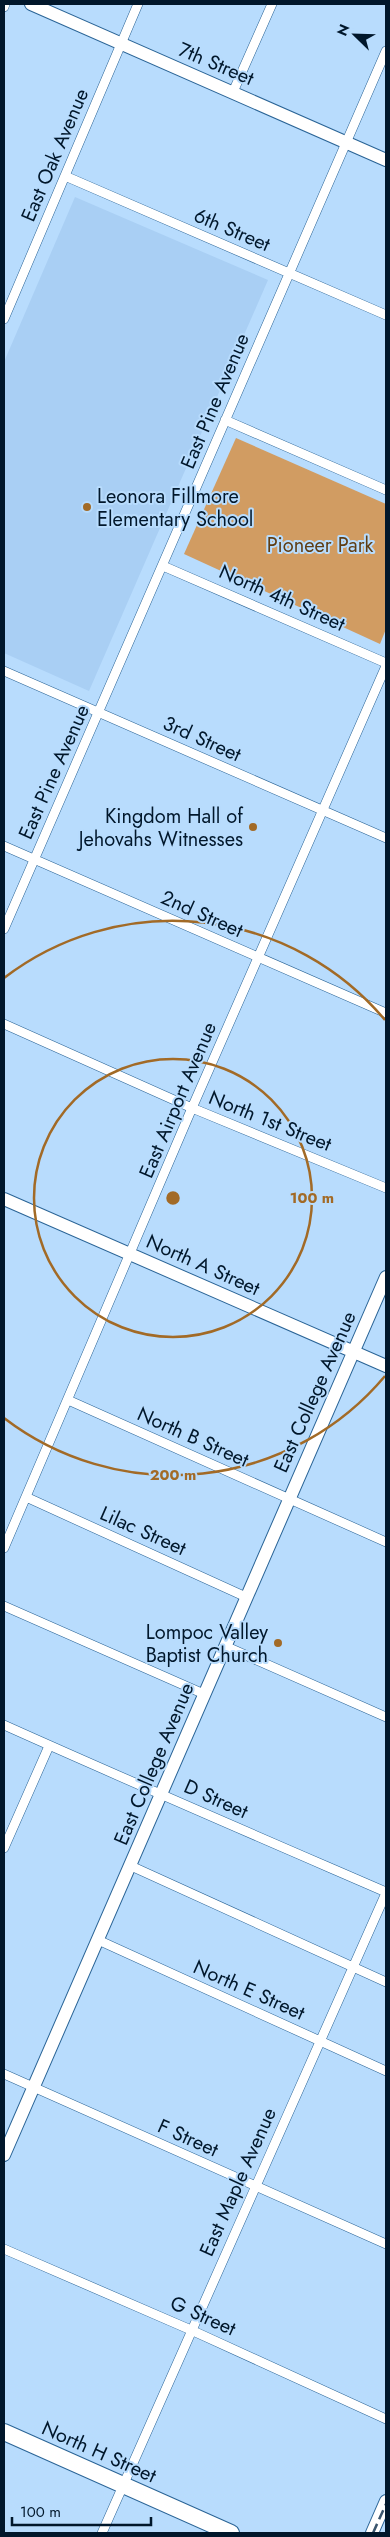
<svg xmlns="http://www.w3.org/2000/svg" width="390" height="2537" viewBox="0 0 390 2537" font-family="Jost,sans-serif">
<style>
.built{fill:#a9cff4}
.green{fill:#d19c62}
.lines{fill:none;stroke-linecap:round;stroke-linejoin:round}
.street-casing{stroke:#2a6496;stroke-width:10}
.secondary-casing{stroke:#2a6496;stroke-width:14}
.highway-casing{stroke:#2a6496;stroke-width:18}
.street{stroke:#fff;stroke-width:9}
.secondary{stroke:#fff;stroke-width:12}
.highway{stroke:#fff;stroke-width:16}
.rail{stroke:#3b556d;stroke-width:2.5;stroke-dasharray:10 5;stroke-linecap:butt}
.ring{fill:none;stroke:#a26a26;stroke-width:2.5}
.poi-dot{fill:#a26a26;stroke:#b8dcfd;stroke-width:2}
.labels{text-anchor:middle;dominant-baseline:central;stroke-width:4;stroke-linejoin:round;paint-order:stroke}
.street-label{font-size:20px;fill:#01172b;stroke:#b8dcfd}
.poi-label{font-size:20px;fill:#01172b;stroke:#b8dcfd;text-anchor:end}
.park-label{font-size:20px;fill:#5f3d13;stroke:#b8dcfd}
.centre{fill:#a26a26;stroke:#b8dcfd;stroke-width:2.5}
.ring-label{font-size:15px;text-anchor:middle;font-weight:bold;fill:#a26a26;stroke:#b8dcfd;stroke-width:4;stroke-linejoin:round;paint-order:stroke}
</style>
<rect width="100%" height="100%" fill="#b8dcfd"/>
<path class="built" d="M 75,197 L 268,280 L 89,691 L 4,653 L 4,362 Z"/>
<path class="green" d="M 236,438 L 386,504 L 386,629 L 380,644 L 184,554 Z"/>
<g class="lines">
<g class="street-casing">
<path id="street" d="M 4,7 L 5,4
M 233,92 L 272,4
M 65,176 L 386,315
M 4,319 L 138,4
M 225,420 L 386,490
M 163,566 L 386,663
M 4,671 L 386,838
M 4,846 L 386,1013
M 4,929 L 386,51
M 4,1024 L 192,1108 L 386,1188
M 68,1400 L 386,1542
M 26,1497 L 246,1597
M 4,1548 L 192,1108 L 386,666
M 4,1606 L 204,1694
M 225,1646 L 386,1717
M 4,1725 C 131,1782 259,1837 386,1892
M 4,1848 L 49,1746
M 131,1866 L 386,1982
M 98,1940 L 386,2071
M 4,2074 L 386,2244
M 4,2249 L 191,2330 L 386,2419
M 102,2533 L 386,1893"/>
</g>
<g class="secondary-casing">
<path id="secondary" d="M 31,4 L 386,160
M 4,1199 L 386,1366
M 4,2155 L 386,1277
M 372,2533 L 386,2501"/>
</g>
<g class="highway-casing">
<path id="highway" d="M 4,2432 L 231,2533"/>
</g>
<use href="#street" class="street"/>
<use href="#secondary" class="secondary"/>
<use href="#highway" class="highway"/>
<path class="rail" d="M 373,2533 L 386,2504"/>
</g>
<g class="ring">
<circle cx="173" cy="1198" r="139"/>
<path d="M385 1376A277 277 0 0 1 4 1418M4 978A277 277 0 0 1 385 1020"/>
</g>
<g class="poi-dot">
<circle cx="87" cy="507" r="5"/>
<circle cx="253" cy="827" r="5"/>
<circle cx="278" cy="1643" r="5"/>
</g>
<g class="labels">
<g class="street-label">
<text transform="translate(216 64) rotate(23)">7th Street</text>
<text transform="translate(55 155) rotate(-67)">East Oak Avenue</text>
<text transform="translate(232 230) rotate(23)">6th Street</text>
<text transform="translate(215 401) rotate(-67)">East Pine Avenue</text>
<text transform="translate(282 598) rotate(24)">North 4th Street</text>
<text transform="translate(202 739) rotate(24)">3rd Street</text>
<text transform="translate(54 772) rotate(-66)">East Pine Avenue</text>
<text transform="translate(202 914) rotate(24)">2nd Street</text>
<text transform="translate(178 1100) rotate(-67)">East Airport Avenue</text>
<text transform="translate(270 1121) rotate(22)">North 1st Street</text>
<text transform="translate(203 1265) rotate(24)">North A Street</text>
<text transform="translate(315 1392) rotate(-66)">East College Avenue</text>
<text transform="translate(193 1437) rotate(24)">North B Street</text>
<text transform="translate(143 1531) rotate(24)">Lilac Street</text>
<text transform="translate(154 1764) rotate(-67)">East College Avenue</text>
<text transform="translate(216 1799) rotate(24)">D Street</text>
<text transform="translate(249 1990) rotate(24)">North E Street</text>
<text transform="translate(188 2138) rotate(24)">F Street</text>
<text transform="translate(238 2182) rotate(-66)">East Maple Avenue</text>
<text transform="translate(203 2316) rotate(24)">G Street</text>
<text transform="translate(99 2452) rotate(24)">North H Street</text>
</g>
<g class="poi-label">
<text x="97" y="496" text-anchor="start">Leonora Fillmore<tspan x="97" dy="23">Elementary School</tspan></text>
<text x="243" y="816">Kingdom Hall of<tspan x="243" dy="23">Jehovahs Witnesses</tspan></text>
<text x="268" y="1632">Lompoc Valley<tspan x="268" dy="23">Baptist Church</tspan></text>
</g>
<g class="park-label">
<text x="320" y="545">Pioneer Park</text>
</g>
</g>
<circle cx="173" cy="1198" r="8" class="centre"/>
<g class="ring-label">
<text x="312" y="1203">100 m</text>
<text x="173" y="1480">200 m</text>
</g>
<rect width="390" height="2537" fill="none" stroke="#01172b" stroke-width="10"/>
<g transform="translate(355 35) rotate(293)" stroke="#b8dcfd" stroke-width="4" paint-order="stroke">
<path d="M0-4L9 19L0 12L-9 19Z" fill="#01172b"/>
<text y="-8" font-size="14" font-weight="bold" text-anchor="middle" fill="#01172b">N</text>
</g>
<path d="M12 2517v8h139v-8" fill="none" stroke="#01172b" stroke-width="2.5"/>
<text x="20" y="2517" font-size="15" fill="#01172b" stroke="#b8dcfd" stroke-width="4" paint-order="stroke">100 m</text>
</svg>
